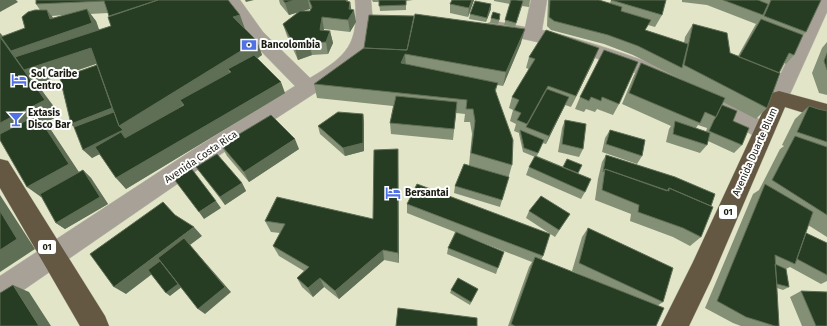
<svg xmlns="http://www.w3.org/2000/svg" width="827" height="326" viewBox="0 0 827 326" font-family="'Fira Sans',sans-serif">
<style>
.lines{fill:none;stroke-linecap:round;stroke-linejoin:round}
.minor-casing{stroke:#bfc1a8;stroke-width:1}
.highway-casing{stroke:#bfc1a8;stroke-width:1}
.minor{fill:#a8a197;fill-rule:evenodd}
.highway{fill:#655842;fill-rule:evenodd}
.wall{fill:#849076;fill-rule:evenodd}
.shaded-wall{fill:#5f6f55}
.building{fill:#263c23;stroke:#5f6f55}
.labels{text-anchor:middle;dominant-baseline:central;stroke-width:4;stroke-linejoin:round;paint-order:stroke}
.shield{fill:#fff;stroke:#5f5f58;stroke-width:1}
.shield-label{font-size:9px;font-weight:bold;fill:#1a1b10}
.poi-label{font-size:10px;font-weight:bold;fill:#1a1b10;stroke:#fff;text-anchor:start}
.street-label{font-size:10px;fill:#1a1b10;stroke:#fff}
</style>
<rect width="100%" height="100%" fill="#e3e5c9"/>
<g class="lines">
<g class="minor-casing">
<path id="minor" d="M 224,0 L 240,0 L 263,32 L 310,78 C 347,56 359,44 355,0 L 371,0 L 373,24 L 371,41 L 358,62 L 349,71 L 212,160 L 9,300 L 0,304 L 0,276 L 197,147 L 295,86 L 250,40 Z
M 531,0 L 547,0 L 542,30 C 588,41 632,55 675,73 L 678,78 L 675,83 L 668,85 L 577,51 L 488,31 L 485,27 L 488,23 L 494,21 L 525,27 Z
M 816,0 L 827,0 L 827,12 L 786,103 L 779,105 L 772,103 L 769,98 Z
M 709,92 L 716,94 L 771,126 L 774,132 L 771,138 L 764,140 L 757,138 L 702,104 L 699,99 L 702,94 Z"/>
</g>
<g class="highway-casing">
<path id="highway" d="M 779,91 L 827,104 L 827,120 L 785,107 L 711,280 L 689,326 L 661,326 L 693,262 L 769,98 L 772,93 Z
M 0,159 L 8,161 L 105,316 L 109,326 L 80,326 L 0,188 Z"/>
</g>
<use href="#minor" class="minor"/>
<use href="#highway" class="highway"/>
</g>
<path class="wall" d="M 36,0 L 228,0 L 245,29 L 257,41 L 262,55 L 257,59 L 285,93 L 126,189 L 99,154 L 92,158 L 74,127 L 71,124 L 97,65 L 96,64 L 37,84 L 60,115 L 45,123 L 49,127 L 79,172 L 83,170 L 91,178 L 108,204 L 65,229 L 56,223 L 42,197 L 41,197 L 0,140 L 0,33 L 3,36 L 25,28 L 40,10 L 36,4 ZM 108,13 L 111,26 L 99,30 L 96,21 L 90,14 ZM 64,15 L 53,18 L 52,16 ZM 183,105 L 184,106 L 168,114 Z
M 279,0 L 348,0 L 348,2 L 350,2 L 351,9 L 356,22 L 350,32 L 324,29 L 324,31 L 330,31 L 333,43 L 328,54 L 312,55 L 298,60 L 287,36 L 283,24 L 298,12 L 289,15 L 280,4 ZM 310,9 L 310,11 L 301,11 Z
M 372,0 L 413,0 L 406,1 L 406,10 L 380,11 L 379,2 L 373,2 Z
M 474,0 L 468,17 L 450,13 L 450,4 Z
M 494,0 L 530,0 L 529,7 L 522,6 L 515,27 L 504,25 L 510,4 L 494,1 Z
M 548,0 L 590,0 L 610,3 L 611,0 L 662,15 L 655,27 L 648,25 L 645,30 L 684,43 L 685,37 L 693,24 L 730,53 L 738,56 L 757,22 L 756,24 L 707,5 L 682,2 L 682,0 L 821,0 L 806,32 L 803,35 L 794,55 L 786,64 L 784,63 L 779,73 L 767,108 L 756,119 L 723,102 L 722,105 L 733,121 L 742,145 L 734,153 L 708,141 L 707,145 L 700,153 L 666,142 L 669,129 L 671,126 L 622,104 L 634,75 L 641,63 L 684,81 L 633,55 L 604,44 L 551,30 L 547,26 ZM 698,125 L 707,128 L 706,132 L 696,128 Z
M 491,9 L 486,22 L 469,19 L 470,14 Z
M 491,18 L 500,18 L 498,24 L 490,23 Z
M 827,42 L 827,95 L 819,93 L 812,73 L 822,48 Z
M 521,43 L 503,86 L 497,85 L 496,91 L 512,165 L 500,207 L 454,193 L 455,186 L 469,165 L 472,134 L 470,122 L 464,122 L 465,114 L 456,113 L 453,140 L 391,134 L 390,123 L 393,106 L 317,98 L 314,84 L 364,48 Z
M 604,50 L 619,104 L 613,115 L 597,109 L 595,112 L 586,109 L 584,112 L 575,109 L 580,97 Z
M 529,57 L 594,60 L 571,107 L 565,105 L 546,144 L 542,143 L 537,156 L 578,173 L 585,192 L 581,199 L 526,175 L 529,167 L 535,157 L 523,152 L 519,134 L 519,133 L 514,131 L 516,124 L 510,121 L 513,110 L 509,108 L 512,97 L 529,69 L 526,68 Z
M 809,106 L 818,109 L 827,111 L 827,237 L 808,225 L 805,233 L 806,233 L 827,243 L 827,281 L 821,284 L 790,267 L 786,269 L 789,287 L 783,290 L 777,288 L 779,326 L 741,326 L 733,323 L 705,308 L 753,194 L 759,190 L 780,149 L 784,146 L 782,145 L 795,119 Z
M 363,114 L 364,123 L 364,151 L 345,156 L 320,134 L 318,126 Z
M 565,120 L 583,149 L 579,157 L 558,152 L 562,128 Z
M 610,130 L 642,156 L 637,164 L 602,152 L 605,138 Z
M 221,145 L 299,149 L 249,182 L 227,156 Z
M 606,155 L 675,177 L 701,237 L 690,246 L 673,237 L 630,221 L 631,214 L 595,200 L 598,179 L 602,162 Z
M 398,162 L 399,263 L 384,260 L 339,299 L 324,287 L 313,297 L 302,287 L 297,278 L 304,271 L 279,256 L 273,246 L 280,233 L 271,232 L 265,221 L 373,219 Z
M 196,167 L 242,183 L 246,191 L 225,205 Z
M 407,204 L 543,256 L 541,260 L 590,279 L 572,271 L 582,237 L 588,228 L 663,302 L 657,306 L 656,326 L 508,326 L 529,267 L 532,262 L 468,237 L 498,268 L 496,274 L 447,254 L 448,248 L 455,232 L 407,213 Z
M 529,211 L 570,214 L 555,237 L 526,218 Z
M 478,289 L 470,305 L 450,293 L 451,290 Z
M 801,291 L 827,326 L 802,326 L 790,297 Z"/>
<path class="shaded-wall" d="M 0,0 L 16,0 L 18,2 L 0,12 Z
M 245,0 L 254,0 L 246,2 Z
M 295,0 L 308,0 L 310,9 L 289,15 L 285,3 Z
M 472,0 L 474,0 L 468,17 L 469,8 Z
M 350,2 L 352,13 L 354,10 L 356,22 L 350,32 L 348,20 Z
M 491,4 L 491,9 L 486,22 L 487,18 Z
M 87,9 L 96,21 L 101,35 L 91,48 L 101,62 L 37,84 L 60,115 L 45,123 L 49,127 L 80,174 L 41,197 L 27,187 L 0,136 L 0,33 L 5,39 Z
M 47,10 L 56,22 L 50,19 Z
M 240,15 L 245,29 L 233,17 Z
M 322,17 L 324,29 L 322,42 L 320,30 Z
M 525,29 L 521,43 L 503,86 L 506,72 Z
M 330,31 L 333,43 L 328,54 L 326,42 Z
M 257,41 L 262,55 L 232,74 L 231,72 L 228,69 L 231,75 L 180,100 L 183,105 L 130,139 L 92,158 L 83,150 L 82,135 L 71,124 Z
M 309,43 L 312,55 L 298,60 L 295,48 Z
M 599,48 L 594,60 L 571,107 L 576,96 Z
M 405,54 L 406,68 L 401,63 Z
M 281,82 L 285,93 L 126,189 L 116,178 Z
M 569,97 L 565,105 L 546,144 L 549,136 Z
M 363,114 L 364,123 L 364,151 L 345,156 L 343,148 Z
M 295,139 L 299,149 L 249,182 L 244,172 Z
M 398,149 L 398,162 L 399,263 L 398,253 Z
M 83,170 L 91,178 L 108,204 L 65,229 L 56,223 Z
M 242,183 L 246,191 L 225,205 L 220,197 Z
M 0,195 L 35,249 L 0,272 Z
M 216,201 L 221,208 L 204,219 L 199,212 Z
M 194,227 L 202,236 L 190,245 L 231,292 L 205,314 L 198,309 L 183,286 L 170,296 L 166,293 L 164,265 L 126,294 L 114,287 Z
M 383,250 L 384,260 L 339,299 L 335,291 Z
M 320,278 L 324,287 L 313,297 L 308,288 Z
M 13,285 L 29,292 L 51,326 L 39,326 Z"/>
<path class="building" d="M 36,0 L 158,0 L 109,16 L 104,1 L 36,4 Z
M 158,0 L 228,0 L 240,15 L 233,17 L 257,41 L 119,126 L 91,48 L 24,70 L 15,57 L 111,26 L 108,17 Z
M 283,0 L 295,0 L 285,3 Z
M 309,0 L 346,0 L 346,1 L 350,2 L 349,9 L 354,10 L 348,20 L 322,17 L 320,30 L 330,31 L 326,42 L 309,43 L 295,48 L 283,24 L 300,11 L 310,11 L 312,7 Z
M 379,0 L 406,0 L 406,5 L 379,6 Z
M 452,0 L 472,0 L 469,8 L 450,4 Z
M 511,0 L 516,0 L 523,1 L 516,23 L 505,20 Z
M 550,0 L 599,0 L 622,7 L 621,11 L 651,20 L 645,30 L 688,44 L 682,68 L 638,46 L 608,35 L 554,21 L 549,17 Z
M 611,0 L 666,0 L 662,15 Z
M 723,0 L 758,0 L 768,4 L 763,15 Z
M 771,0 L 821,0 L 806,32 L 764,16 Z
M 475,1 L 491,4 L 487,18 L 470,14 Z
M 87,9 L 92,23 L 11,51 L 1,37 L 25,28 L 22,17 L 28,12 L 35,10 L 47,10 L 50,19 Z
M 493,12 L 500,14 L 499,20 L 491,18 Z
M 415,14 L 525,29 L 506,72 L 405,54 L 401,63 L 498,83 L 495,90 L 513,140 L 512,165 L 471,153 L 475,121 L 473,109 L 466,109 L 467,100 L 314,84 L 364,48 L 407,50 Z
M 369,15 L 414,16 L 407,50 L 364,48 Z
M 761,19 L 803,35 L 794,55 L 789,53 L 779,73 L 739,57 Z
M 693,24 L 727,33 L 730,53 L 780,73 L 767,108 L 684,65 Z
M 546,30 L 599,48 L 576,96 L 548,86 L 527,124 L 517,120 L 521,113 L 514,110 L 519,100 L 512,97 L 535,59 L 529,57 Z
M 0,37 L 45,100 L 0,123 Z
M 604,50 L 638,62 L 619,104 L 602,97 L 601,101 L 591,97 L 589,101 L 580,97 Z
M 827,53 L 827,70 L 824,61 Z
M 254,55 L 281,82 L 116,178 L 95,147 L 121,132 L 125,138 L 184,105 L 180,100 L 231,72 L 228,69 Z
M 641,63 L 725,98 L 716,117 L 705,112 L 700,123 L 629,93 Z
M 97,65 L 112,108 L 71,124 L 60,78 Z
M 547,89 L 569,97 L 549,136 L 526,127 Z
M 396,96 L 457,102 L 454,129 L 390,123 Z
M 722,105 L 737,111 L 733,121 L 749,128 L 742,145 L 709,131 L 714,120 L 716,117 Z
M 809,106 L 818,109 L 827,111 L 827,142 L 797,132 Z
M 114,112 L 119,126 L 123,130 L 83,150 L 74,127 Z
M 338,112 L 363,114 L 363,143 L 343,148 L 318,126 Z
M 37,115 L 69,164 L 27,187 L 0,140 L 0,134 Z
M 271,115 L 295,139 L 244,172 L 221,145 Z
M 565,120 L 586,124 L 583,149 L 562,144 Z
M 675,121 L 710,133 L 707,145 L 673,134 Z
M 520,130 L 544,140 L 538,153 L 524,148 Z
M 610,130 L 645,140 L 642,156 L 606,144 Z
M 795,136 L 827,147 L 827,215 L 772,180 Z
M 398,149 L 398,253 L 383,250 L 335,291 L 320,278 L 308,288 L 297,278 L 309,267 L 273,246 L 285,224 L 265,221 L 277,197 L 373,219 L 374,150 Z
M 217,154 L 242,183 L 220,197 L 196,167 Z
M 606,155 L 675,177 L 715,194 L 711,206 L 669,188 L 667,191 L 605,169 L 603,172 Z
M 535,156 L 591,179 L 585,192 L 529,167 Z
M 567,159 L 582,165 L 578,173 L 563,167 Z
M 464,164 L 509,177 L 502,200 L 455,186 Z
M 191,168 L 216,201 L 199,212 L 174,179 Z
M 605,169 L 669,191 L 669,188 L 713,207 L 701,237 L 683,228 L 638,212 L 639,205 L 602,190 Z
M 83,170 L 100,197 L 56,223 L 40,194 Z
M 417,184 L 550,234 L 543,256 L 407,204 Z
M 765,184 L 813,212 L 795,264 L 775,255 L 779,326 L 775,326 L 746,317 L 717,301 Z
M 541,196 L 570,214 L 559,230 L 529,211 Z
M 163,202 L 175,215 L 194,227 L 114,287 L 90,254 Z
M 0,211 L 17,239 L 0,250 Z
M 588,228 L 673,268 L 663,302 L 579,263 Z
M 456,232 L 504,252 L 498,268 L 448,248 Z
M 806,233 L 827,243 L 827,275 L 797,259 Z
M 184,238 L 225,287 L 198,309 L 158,258 Z
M 535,257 L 664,308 L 656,326 L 515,326 L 511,324 Z
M 160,261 L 178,284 L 166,293 L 148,270 Z
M 775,264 L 786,269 L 789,287 L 777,284 Z
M 458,278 L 478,289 L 471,302 L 451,290 Z
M 13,285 L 39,326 L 0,326 L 0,293 Z
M 801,291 L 827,292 L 827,326 L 816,326 Z
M 398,308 L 477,318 L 477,326 L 396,326 Z"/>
<defs>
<g id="bank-bare" transform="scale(1.2)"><path d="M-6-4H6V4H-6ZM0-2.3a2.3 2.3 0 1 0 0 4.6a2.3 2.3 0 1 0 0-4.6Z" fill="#5072e6" stroke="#fff" stroke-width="2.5" paint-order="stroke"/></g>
<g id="hotel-bare" transform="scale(1.2)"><path d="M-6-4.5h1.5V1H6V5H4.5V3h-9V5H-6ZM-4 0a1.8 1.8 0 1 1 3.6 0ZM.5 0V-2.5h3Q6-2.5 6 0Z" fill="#5072e6" stroke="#fff" stroke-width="2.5" paint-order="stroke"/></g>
<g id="bar-bare" transform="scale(1.2)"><path d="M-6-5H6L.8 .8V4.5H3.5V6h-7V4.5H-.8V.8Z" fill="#5072e6" stroke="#fff" stroke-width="2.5" paint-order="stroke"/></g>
</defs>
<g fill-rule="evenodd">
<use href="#bank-bare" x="249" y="45"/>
<use href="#hotel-bare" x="19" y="80"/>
<use href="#bar-bare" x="16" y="119"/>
<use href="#hotel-bare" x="393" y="193"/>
</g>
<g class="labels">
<g class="shield">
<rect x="719" y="205" width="18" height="14" rx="3"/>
<rect x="38" y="240" width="18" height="14" rx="3"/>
</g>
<g class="shield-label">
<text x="728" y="212">01</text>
<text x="47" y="247">01</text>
</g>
<g class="poi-label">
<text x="261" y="45">Bancolombia</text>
<text x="31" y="74">Sol Caribe<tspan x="31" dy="12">Centro</tspan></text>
<text x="28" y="113">Extasis<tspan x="28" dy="12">Disco Bar</tspan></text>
<text x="405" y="193">Bersantai</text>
</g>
<g class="street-label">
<text transform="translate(755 152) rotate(-66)">Avenida Duarte Blum</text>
<text transform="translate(201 157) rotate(-34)">Avenida Costa Rica</text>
</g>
</g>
</svg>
